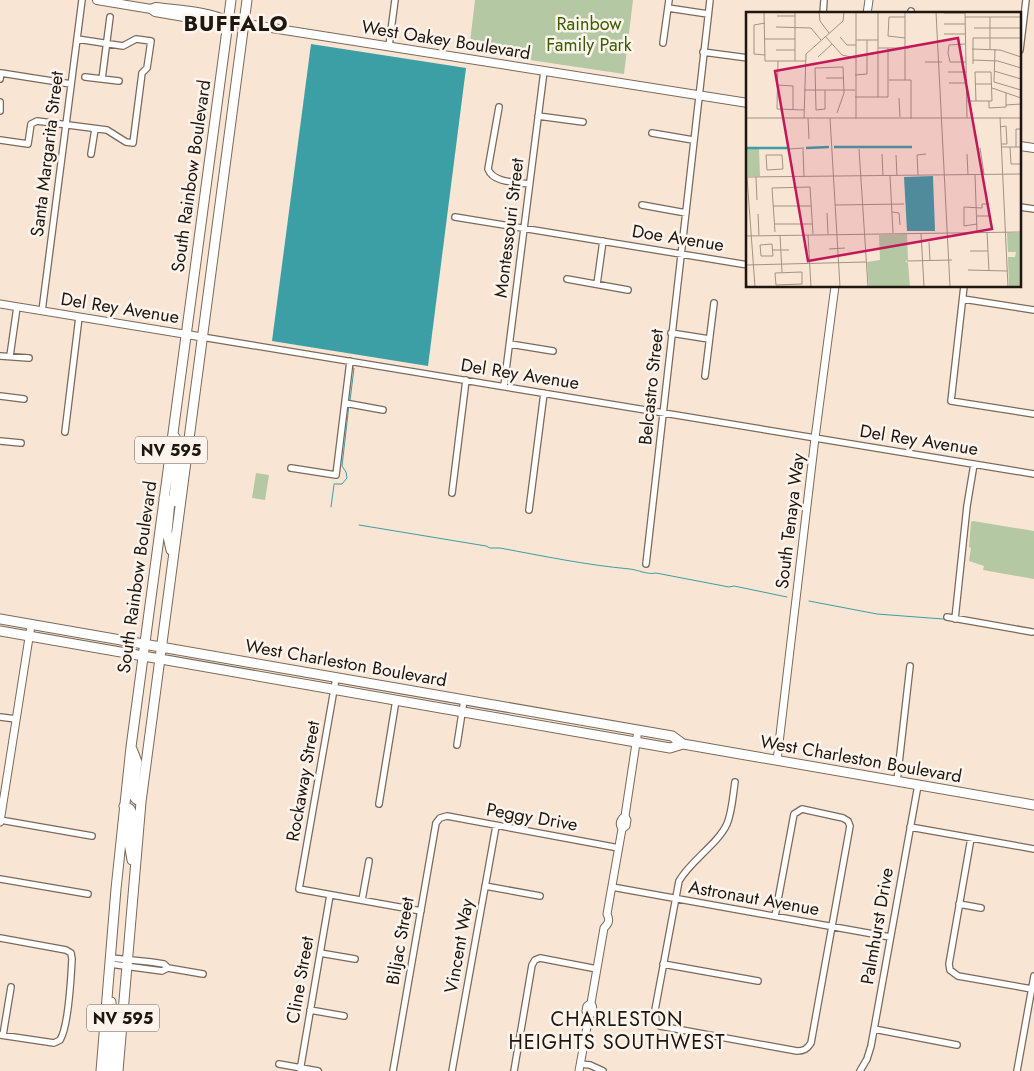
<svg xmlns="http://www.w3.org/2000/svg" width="1034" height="1071" viewBox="0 0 1034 1071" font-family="Jost,sans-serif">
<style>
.green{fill:#b3c8a3}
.water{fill:#3b9fa5}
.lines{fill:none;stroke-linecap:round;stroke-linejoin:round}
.stream{stroke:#3b9fa5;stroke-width:1}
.minor-casing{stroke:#7b695a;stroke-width:8}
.tertiary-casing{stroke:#7b695a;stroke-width:9}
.secondary-casing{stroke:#7b695a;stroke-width:10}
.primary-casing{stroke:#7b695a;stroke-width:11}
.minor{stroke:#fff;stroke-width:5.5}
.tertiary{stroke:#fff;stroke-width:7}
.secondary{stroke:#fff;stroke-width:8}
.primary{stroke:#fff;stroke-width:9}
.labels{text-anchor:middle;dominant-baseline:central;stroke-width:5;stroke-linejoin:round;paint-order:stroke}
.shield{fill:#fdf5ed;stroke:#615a52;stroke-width:1}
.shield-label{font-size:16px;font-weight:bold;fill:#1e1710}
.park-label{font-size:18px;fill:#375e00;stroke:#fdf5ed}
.street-label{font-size:18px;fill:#1e1710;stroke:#fdf5ed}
.quarter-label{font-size:20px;letter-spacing:1px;fill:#1e1710;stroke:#fdf5ed}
.district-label{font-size:22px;font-weight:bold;letter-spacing:1px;fill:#1e1710;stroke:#fdf5ed}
.inset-river{fill:none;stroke:#3b9fa5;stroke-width:2.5}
.inset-road{fill:none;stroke:#a19385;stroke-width:1}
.view{fill:#c2185b;fill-opacity:0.15;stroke:#c2185b;stroke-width:2.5}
.inset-edge{fill:none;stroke:#1e1710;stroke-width:2.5}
</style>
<rect width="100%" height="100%" fill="#f9e5d3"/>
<path class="green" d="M 475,0 L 633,0 L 624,74 L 469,51 Z
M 256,473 L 269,475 L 265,500 L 252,498 Z
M 973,521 L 1034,531 L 1034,579 L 983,570 L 984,566 L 969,561 L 971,548 L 969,547 L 971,522 Z"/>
<path class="water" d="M 311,44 L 466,68 L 428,366 L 272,341 Z"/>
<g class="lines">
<path class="stream" d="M 350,401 L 354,368 L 352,368 L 353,366
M 334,484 L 342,484 L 347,478 L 346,472 L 342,466 L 349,405
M 331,507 L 334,485
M 359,525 L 486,546 L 490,548 L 500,548 C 543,556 586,565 630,569 C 638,570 648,575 656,573 L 729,587 L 734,586 L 787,597
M 809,601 L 877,614 L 943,619"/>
<g class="minor-casing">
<path id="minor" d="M 668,8 L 708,14
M 823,14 L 824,0
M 910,14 L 911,11
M 663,43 L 669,0
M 389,46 L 395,0
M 1020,50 L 1026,0
M 703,52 L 748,58
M 85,77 L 119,81
M 0,79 L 1,73 L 71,84
M 102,79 L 110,17
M 0,102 L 0,111
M 499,107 L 488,169 C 493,183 516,182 529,184
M 538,116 L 583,122
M 652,133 L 693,140
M 0,140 L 28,144 L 31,124 L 37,121 L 107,130 L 126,142 L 133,143 L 142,73 L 147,68 L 151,41 L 136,39 L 123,46 L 77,39
M 91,154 L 95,129
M 642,205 L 686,213
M 1020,207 L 1034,209
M 455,217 L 748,265
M 567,279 L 628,290
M 597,284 L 603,241
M 964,286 L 951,401 L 1034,414
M 963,299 L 1034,310
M 42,311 L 82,0
M 671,333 L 709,339
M 202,337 L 1034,474
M 510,344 L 553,351
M 0,356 L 29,358
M 10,356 L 17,307
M 705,376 L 714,303
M 504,386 L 544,71
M 0,396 L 24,399
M 345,403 L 383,410
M 65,432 L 79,317
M 0,441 L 21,443
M 291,468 L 336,475 L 350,361
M 452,493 L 466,380
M 529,510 L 544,393
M 646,564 L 710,0
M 947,617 L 1032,632
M 955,619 L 967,506 L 974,464
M 336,678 L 299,889 L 421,911
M 0,717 L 16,719
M 457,745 L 464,700
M 897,781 L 910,666
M 735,782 C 733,795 732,812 727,824 C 717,845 691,860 679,881 L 655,1010 L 656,1022 L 660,1026 L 797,1051 C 804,1051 807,1049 811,1043 L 850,826 L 848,821 L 843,818 L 802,809 L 794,814 L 775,916
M 379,804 L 396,700
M 0,820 L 92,836
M 910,827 L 1034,849
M 971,838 L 949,964 L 950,970 L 958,976 L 1032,989
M 0,879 L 88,894
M 485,886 L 540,896
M 612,887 L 890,937
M 362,900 L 369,861
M 959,904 L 981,908
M 0,938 L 66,950 L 71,953 L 72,959 C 71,977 69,1026 60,1040 L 54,1043 L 0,1035
M 320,953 L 355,959
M 111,958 L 151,962 L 164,964 L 168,968 L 203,974
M 110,964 L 162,971 L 168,968
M 663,964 L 758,981
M 310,1010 L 344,1016
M 874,1029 L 957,1045
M 3,1035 L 11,987
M 279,1064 L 318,1071
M 580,1064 L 590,1065 L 603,1071
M 300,1071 L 330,895
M 393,1071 L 436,823 L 440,818 L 447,816 L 619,848
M 452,1071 L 496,826
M 514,1071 L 532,965 L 535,960 L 540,958 L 597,969
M 860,1071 L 867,1059 L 871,1046 L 918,785
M 1017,1071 L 1034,976"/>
</g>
<g class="tertiary-casing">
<path id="tertiary" d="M 867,14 L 869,0
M 0,304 L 202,337
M 777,760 L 815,438 L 835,286
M 0,822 L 31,625
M 622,829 L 626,826 L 627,820 L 625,816 L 638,730
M 589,1016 C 593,1012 594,1008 591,1003 L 604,928 C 609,923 610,920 607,914 L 622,829 C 619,824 620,820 625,816
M 579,1071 L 589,1016 L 586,1011 L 587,1006 L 591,1003"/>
</g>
<g class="secondary-casing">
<path id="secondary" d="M 97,0 L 151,9 L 155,12 L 219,23 L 228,21 L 278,29 L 748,103
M 151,9 L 156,7 C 178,10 208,11 228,21
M 1020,146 L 1034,148"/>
</g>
<g class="primary-casing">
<path id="primary" d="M 175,437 L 179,451 L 174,497 L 176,502 L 180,503
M 164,498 L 170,501 L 167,532 L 171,550
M 0,619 L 672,736 L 683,744 L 1034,805
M 0,631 L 670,748 L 683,744
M 132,749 L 137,762 L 133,795 L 136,799 L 141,802
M 124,806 L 130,809 L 132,814 L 129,843 L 132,860
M 101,1071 L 116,889 L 131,747 L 231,0
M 110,1071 L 113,1032 L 111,1002
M 118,1071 L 141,802 L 247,0"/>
</g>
<use href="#minor" class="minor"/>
<use href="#tertiary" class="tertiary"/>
<use href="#secondary" class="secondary"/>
<use href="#primary" class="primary"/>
</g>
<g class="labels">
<g class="shield">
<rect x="135" y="436.5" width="72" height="27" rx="4"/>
<rect x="87" y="1004.5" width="72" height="27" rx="4"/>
</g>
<g class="shield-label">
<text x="171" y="450">NV 595</text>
<text x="123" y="1018">NV 595</text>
</g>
<g class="park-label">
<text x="589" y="24">Rainbow<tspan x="589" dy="21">Family Park</tspan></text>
</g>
<g class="street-label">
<text transform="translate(446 40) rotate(9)">West Oakey Boulevard</text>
<text transform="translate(47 154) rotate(-83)">Santa Margarita Street</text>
<text transform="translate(191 176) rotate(-82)">South Rainbow Boulevard</text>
<text transform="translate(509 228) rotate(-83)">Montessouri Street</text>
<text transform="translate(678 238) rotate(9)">Doe Avenue</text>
<text transform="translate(120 308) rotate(9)">Del Rey Avenue</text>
<text transform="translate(520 374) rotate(9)">Del Rey Avenue</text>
<text transform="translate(651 387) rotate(-84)">Belcastro Street</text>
<text transform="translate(919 440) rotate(9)">Del Rey Avenue</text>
<text transform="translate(790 521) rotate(-83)">South Tenaya Way</text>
<text transform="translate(137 577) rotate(-82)">South Rainbow Boulevard</text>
<text transform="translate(346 663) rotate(10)">West Charleston Boulevard</text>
<text transform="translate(861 759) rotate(10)">West Charleston Boulevard</text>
<text transform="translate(303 781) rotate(-80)">Rockaway Street</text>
<text transform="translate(532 817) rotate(10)">Peggy Drive</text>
<text transform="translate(754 898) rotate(10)">Astronaut Avenue</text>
<text transform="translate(877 926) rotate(-80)">Palmhurst Drive</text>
<text transform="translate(400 941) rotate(-80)">Biljac Street</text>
<text transform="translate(459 946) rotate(-80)">Vincent Way</text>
<text transform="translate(300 980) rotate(-80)">Cline Street</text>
</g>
<g class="quarter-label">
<text x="617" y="1019">CHARLESTON<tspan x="617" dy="23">HEIGHTS SOUTHWEST</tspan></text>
</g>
<g class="district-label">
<text x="236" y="23">BUFFALO</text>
</g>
</g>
<g transform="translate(746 12)">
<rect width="275" height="275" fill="#f9e5d3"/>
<path d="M 0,137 L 13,137 L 14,164 L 0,164 ZM 261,221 L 275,221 L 275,275 L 263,275 L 262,245 L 269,245 L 270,240 L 262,240 ZM 161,222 L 162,248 L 159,249 L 162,251 L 164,275 L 123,275 L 121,250 L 134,248 L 133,223 Z" fill="#b3c8a3"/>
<path d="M 187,164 L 189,219 L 161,219 L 158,165 Z" fill="#3b9fa5"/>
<path class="inset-river" d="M 88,135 L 166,135M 0,136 L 42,136M 60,136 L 83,135"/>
<path class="inset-road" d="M 18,0 L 19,49 L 60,49M 73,0 L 74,9 L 83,21M 132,0 L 132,85M 159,0 L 159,68M 190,0 L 204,275M 219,0 L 221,106M 198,1 L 219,1M 31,4 L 49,4M 159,5 L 143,5 L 142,24 L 159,26M 219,5 L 275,5M 198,12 L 219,12M 30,15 L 65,16 L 75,28M 228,16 L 275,16M 198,22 L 219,22M 79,24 L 96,43 L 109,46M 94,25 L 101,33 L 110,33M 19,27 L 49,27M 110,28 L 132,28M 219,32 L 203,33 L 202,41 L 204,50 L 220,50M 132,36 L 163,36M 226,37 L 254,38 L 275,45M 244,37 L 244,5M 249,37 L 248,70 L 275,78M 30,38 L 49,38M 19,43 L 8,42 L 8,13 L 19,11M 72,45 L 86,32M 227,48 L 252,49 L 275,56M 32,49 L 31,97 L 58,98M 49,49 L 49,0M 179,50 L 196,50M 227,52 L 227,26 L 275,26M 248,59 L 275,67M 202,60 L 220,60M 109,63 L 121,62 L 121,28M 80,66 L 98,66M 143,68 L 165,68 L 165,107M 203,71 L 220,71M 229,72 L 246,72M 32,73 L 47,74 L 47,98M 246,76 L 275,86M 58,78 L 109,78M 79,78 L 79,97 L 70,98 L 69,56 L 97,55 L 98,81 L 91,101M 109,85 L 142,85 L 142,36M 153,86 L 154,105M 221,89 L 246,89 L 245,60 L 229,60 L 230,89M 243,89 L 243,96 L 260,95 L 260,81M 260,93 L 275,92M 254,105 L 262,275M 0,106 L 275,106M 58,106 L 60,42 L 97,9 L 98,0M 62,106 L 63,127M 84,106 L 94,275M 110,107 L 110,0M 254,115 L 260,114 L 261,132 L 255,132M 255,135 L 275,135M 264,135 L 265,152 L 275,152M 270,135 L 270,117 L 275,117M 234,136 L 238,162M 43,137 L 58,136M 57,137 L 58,165M 113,137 L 122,275M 136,142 L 137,164M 221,142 L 222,163M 20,143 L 36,143 L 37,157 L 21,158 ZM 150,143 L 151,164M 172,163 L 171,143 L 180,142M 229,163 L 231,220M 144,164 L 147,221M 10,165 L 11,188M 89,193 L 158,192M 27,194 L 65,194M 146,200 L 153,201 L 154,213M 81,201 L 82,222M 12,202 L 13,223M 231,204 L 243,204 L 242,192 L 236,192 L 236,196 L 218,195 L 218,214 L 231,212M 28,212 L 66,212M 29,220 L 26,176 L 64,175 L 67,222M 241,220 L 243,259M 175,221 L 178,275M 34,223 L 36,260M 62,223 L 65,275M 0,224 L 275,220M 183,230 L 184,249M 26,232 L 27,244 L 15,244 L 14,233 ZM 83,237 L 99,236M 26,238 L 43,238M 224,239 L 242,239M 161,249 L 206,248M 0,253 L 120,250M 0,258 L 1,275M 222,258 L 261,259M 56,260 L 56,272 L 30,273 L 29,261 ZM 9,275 L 1,165 L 275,162"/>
<path class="view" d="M 212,26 L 246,217 L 62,249 L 29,59 Z"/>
<rect width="275" height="275" class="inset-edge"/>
</g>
</svg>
